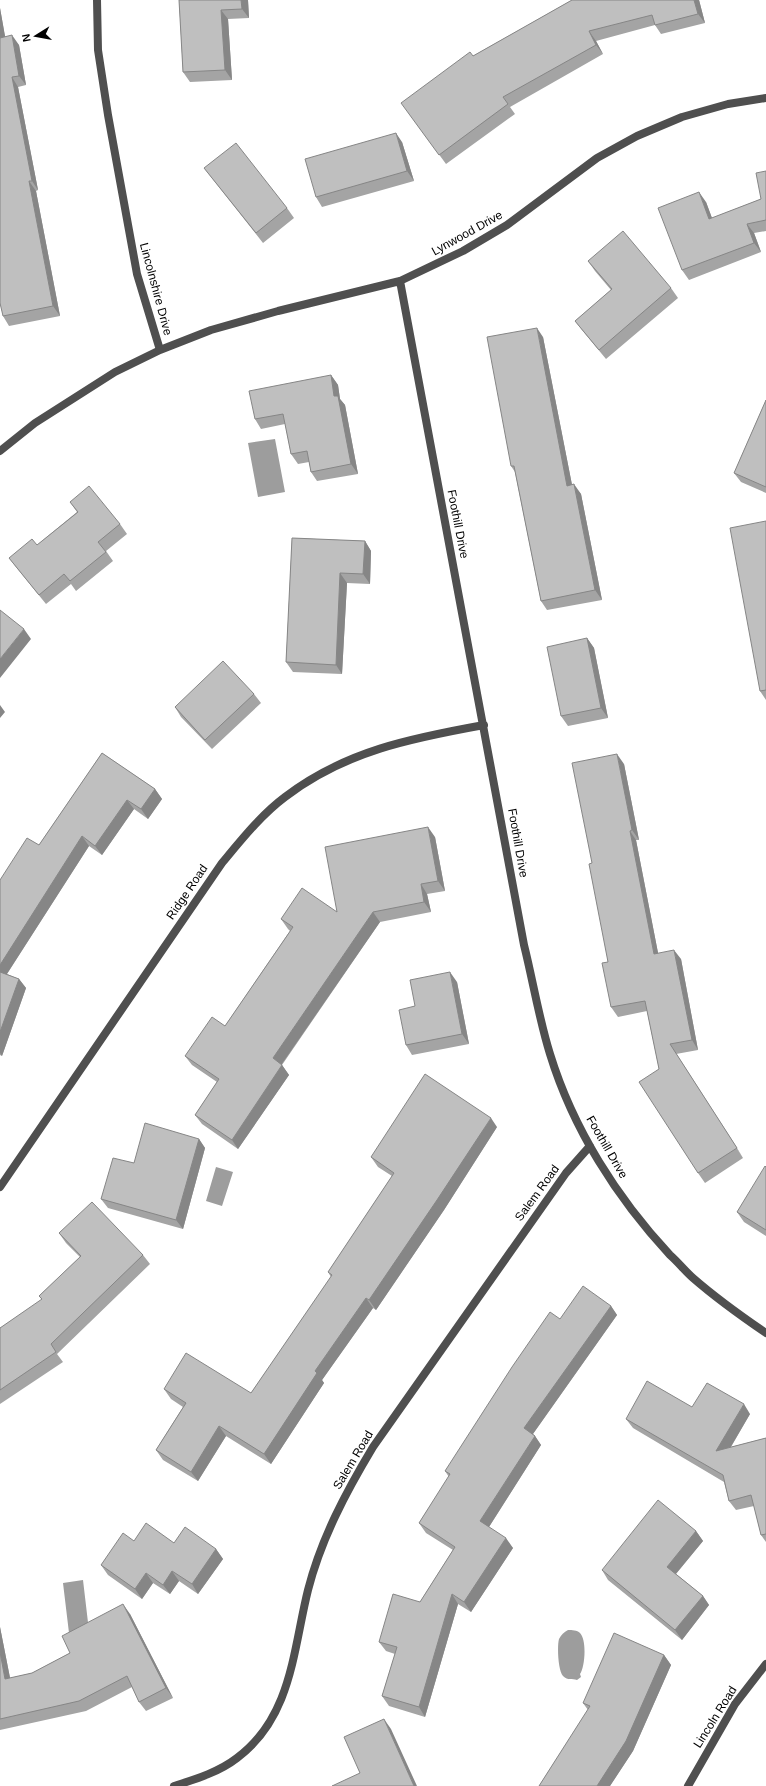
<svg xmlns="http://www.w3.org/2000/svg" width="766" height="1786" viewBox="0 0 766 1786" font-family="Helvetica,sans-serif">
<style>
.water{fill:#9d9d9d}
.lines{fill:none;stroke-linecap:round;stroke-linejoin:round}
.minor{stroke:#4f4f4f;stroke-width:8}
.wall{fill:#a4a4a4}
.shaded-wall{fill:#868686}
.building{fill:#bfbfbf;stroke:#868686}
.labels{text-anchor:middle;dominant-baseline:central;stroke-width:3.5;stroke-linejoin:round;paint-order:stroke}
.street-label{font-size:12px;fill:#000;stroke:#fff}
</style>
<rect width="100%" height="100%" fill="#fff"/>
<path class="water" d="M 275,439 L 285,492 L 258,497 L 248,443 Z
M 216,1167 L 233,1172 L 222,1206 L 206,1201 Z
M 83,1580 L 89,1631 L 69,1633 L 63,1583 Z
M 568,1630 C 572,1630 577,1630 580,1633 C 587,1640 585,1667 580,1674 L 581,1677 L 577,1680 C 572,1678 568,1681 563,1676 C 558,1671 557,1646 559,1639 C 561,1635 564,1632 568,1630 Z"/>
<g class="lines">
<path class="minor" d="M 97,0 L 98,50 L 108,115 L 137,274 L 160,350
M 400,281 L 524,945 C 533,981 539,1019 550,1054 C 573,1129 617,1198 670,1255 C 678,1262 685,1271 693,1278 C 716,1298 741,1316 766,1333
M 0,451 L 35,423 L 115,372 L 160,350 L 211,330 L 278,311 L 400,281 L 463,251 L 507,225 L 597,158 L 637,136 L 682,117 L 728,104 L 766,98
M 0,1187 L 222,863 C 242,839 261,815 285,797 C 345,751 412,738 484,725
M 174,1786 C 196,1779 219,1772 237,1758 C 292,1717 293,1650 308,1590 C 321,1539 346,1492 373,1447 L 566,1173 L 590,1146
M 688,1786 L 735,1704 L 766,1664"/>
</g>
<path class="wall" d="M 179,0 L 248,0 L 249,18 L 228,19 L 232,80 L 190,82 L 183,72 Z
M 572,0 L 699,0 L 705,23 L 661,34 L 655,25 L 596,41 L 603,54 L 510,107 L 515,114 L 446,164 L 408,112 L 473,56 Z
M 0,8 L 5,37 L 19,45 L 26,85 L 18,87 L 38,190 L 36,191 L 60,316 L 9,326 L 3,316 L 0,303 Z
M 402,142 L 414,181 L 322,207 L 316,197 Z
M 204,168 L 287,208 L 294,218 L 263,243 L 211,177 Z
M 766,171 L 766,231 L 754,233 L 761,252 L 689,280 L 682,270 L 706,202 L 712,218 L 761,199 Z
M 588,261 L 671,288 L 678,298 L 606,359 L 582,330 L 575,321 L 611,290 L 595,271 Z
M 543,337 L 572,485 L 581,494 L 602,600 L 547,610 L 541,601 L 515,472 L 511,466 Z
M 331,375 L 338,385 L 340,399 L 345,405 L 358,474 L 317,481 L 311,472 L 309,462 L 298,464 L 291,454 L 285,424 L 261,429 L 255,419 Z
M 766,400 L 766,493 L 741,482 L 734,473 Z
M 70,502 L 120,524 L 127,534 L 106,551 L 113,561 L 76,591 L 71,584 L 46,604 L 16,567 L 9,558 L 37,545 L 77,512 Z
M 766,521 L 766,700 L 760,691 Z
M 292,538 L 365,541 L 371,551 L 370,584 L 347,583 L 342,674 L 293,672 L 286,662 Z
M 587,638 L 594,648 L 608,718 L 568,726 L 561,716 Z
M 254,694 L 261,703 L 212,749 L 181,717 L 175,707 Z
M 102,753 L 155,789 L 162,799 L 148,819 L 134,809 L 102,855 L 89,846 L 7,974 L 19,979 L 26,988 L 2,1056 L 0,1055 L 0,880 L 39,845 Z
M 624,764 L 639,840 L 636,840 L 658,953 L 681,959 L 698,1050 L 676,1054 L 743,1158 L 705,1183 L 698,1173 L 659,1069 L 647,1011 L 618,1017 L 611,1007 L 608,962 L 592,863 Z
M 435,837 L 445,891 L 427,894 L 431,912 L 380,922 L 282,1065 L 289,1075 L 238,1149 L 202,1124 L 195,1115 L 217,1082 L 192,1065 L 185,1056 L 225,1026 L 290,931 L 288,929 L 281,919 L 337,912 Z
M 457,982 L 469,1044 L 412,1055 L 406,1045 L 415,1006 Z
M 497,1127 L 444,1210 L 376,1310 L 373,1308 L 322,1380 L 324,1383 L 271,1464 L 226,1436 L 198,1481 L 163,1460 L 156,1450 L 183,1407 L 171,1399 L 164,1389 L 251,1393 L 331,1277 L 328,1272 L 392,1176 L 378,1167 L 371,1157 Z
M 199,1139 L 205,1148 L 183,1229 L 108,1208 L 101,1199 L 134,1163 Z
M 766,1167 L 766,1236 L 744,1222 L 737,1212 Z
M 59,1233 L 143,1255 L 150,1264 L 57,1354 L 63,1362 L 0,1404 L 0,1328 L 42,1300 L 39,1296 L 80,1257 L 66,1243 Z
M 611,1306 L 617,1315 L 533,1434 L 535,1436 L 541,1445 L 489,1527 L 513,1548 L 471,1612 L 458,1604 L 425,1717 L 389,1706 L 382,1696 L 395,1654 L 386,1651 L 379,1642 L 420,1602 L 453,1550 L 426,1533 L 419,1523 L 449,1477 L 445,1471 L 560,1319 Z
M 692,1407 L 750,1414 L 731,1447 L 766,1438 L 766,1542 L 761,1535 L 754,1506 L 736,1510 L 729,1501 L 724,1482 L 633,1428 L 626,1419 Z
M 696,1531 L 703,1541 L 676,1574 L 703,1596 L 709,1605 L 682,1640 L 608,1580 L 602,1570 Z
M 134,1541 L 174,1543 L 216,1549 L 223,1559 L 198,1594 L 179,1581 L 170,1594 L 153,1583 L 142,1599 L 108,1575 L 101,1565 Z
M 130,1614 L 173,1698 L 146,1711 L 139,1702 L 132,1687 L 86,1711 L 0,1730 L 0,1627 L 10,1678 L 32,1673 L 70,1653 Z
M 664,1655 L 671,1665 L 633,1751 L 610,1786 L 539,1786 L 588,1710 L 583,1703 Z"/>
<path class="shaded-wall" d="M 241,0 L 248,0 L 249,18 L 242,9 Z
M 694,0 L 699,0 L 705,23 L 698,14 Z
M 0,8 L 7,47 L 0,38 Z
M 221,10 L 228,19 L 232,80 L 225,70 Z
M 589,31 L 596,41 L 603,54 L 596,45 Z
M 12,35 L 19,45 L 26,85 L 19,76 Z
M 12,77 L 18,87 L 38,190 L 32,181 Z
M 396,133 L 402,142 L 414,181 L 407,171 Z
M 29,181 L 36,191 L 60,316 L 53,306 Z
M 699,192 L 706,202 L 716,229 L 709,219 Z
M 747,224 L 754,233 L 761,252 L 754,243 Z
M 537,328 L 543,337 L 574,495 L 567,486 Z
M 331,375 L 338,385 L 340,399 L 345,405 L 358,474 L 351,464 L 334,396 Z
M 574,484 L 581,494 L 602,600 L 595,590 Z
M 365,541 L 371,551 L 370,584 L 363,574 Z
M 340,573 L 347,583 L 342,674 L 336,665 Z
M 24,629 L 31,639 L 0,678 L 0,659 Z
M 587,638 L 594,648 L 608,718 L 601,708 Z
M 0,705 L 5,712 L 0,718 Z
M 617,754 L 624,764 L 639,840 L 632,830 Z
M 155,789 L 162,799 L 148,819 L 141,809 Z
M 127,800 L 134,809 L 102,855 L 95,846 Z
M 428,827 L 435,837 L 445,891 L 438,881 Z
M 630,831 L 636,840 L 660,963 L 654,954 Z
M 82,836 L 89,846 L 3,980 L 0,976 L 0,965 Z
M 421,884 L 427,894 L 431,912 L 424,902 Z
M 373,912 L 380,922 L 279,1068 L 273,1058 Z
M 674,950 L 681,959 L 698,1050 L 692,1040 Z
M 450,972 L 457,982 L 469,1044 L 462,1034 Z
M 19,979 L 26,988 L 2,1056 L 0,1053 L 0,1032 Z
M 670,1044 L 676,1054 L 743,1158 L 737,1148 Z
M 282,1065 L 289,1075 L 238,1149 L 232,1140 Z
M 491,1118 L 497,1127 L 444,1210 L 376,1310 L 369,1300 Z
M 199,1139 L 205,1148 L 183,1229 L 176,1220 Z
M 366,1298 L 373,1308 L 322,1380 L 324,1383 L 271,1464 L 264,1454 L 315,1371 Z
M 611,1306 L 617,1315 L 530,1438 L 524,1428 Z
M 744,1404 L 750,1414 L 723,1460 L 716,1451 Z
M 219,1426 L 226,1436 L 198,1481 L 191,1472 Z
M 535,1436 L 541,1445 L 487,1530 L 480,1521 Z
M 696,1531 L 703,1541 L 674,1576 L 667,1567 Z
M 506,1538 L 513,1548 L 471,1612 L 464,1602 Z
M 216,1549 L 223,1559 L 198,1594 L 192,1584 Z
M 172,1571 L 179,1581 L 170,1594 L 163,1585 Z
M 146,1573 L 153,1583 L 142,1599 L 135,1589 Z
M 452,1594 L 458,1604 L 425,1717 L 419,1707 Z
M 703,1596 L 709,1605 L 682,1640 L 675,1630 Z
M 123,1604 L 130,1614 L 173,1698 L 166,1688 Z
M 0,1627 L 12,1688 L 5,1679 L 0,1652 Z
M 664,1655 L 671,1665 L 633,1751 L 610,1786 L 597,1786 Z
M 384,1719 L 391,1729 L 417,1786 L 414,1786 Z"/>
<path class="building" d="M 179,0 L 241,0 L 242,9 L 221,10 L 225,70 L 183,72 Z
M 572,0 L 694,0 L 698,14 L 655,25 L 652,15 L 589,31 L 596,45 L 503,97 L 508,104 L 439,155 L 401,103 L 470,52 L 473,56 Z
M 12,35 L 19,76 L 12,77 L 32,181 L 29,181 L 53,306 L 3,316 L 0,303 L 0,38 Z
M 396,133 L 407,171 L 316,197 L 305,159 Z
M 236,143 L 287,208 L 256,233 L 204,168 Z
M 766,171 L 766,220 L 747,224 L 754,243 L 682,270 L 658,208 L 699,192 L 709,219 L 761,199 L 756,173 Z
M 623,231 L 671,288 L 599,350 L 575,321 L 612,289 L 588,261 Z
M 537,328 L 567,486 L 574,484 L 595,590 L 541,601 L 514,466 L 511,466 L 487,337 Z
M 331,375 L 334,396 L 338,396 L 351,464 L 311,472 L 307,451 L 291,454 L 283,414 L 255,419 L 249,391 Z
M 766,400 L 766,487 L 734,473 Z
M 89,486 L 120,524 L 98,542 L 106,552 L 70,581 L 64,574 L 39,595 L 9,558 L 32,539 L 37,545 L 78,512 L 70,502 Z
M 766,521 L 766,690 L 760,691 L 730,528 Z
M 292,538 L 365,541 L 363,574 L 340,573 L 336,665 L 286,662 Z
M 0,610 L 24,629 L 0,659 Z
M 587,638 L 601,708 L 561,716 L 547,647 Z
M 223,661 L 254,694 L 205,740 L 175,707 Z
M 102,753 L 155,789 L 141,809 L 127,800 L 95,846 L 82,836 L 0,965 L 0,880 L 27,838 L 39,845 Z
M 617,754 L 632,830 L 630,831 L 654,954 L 674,950 L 692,1040 L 670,1044 L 737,1148 L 698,1173 L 639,1082 L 659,1069 L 645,1001 L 611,1007 L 602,963 L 608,962 L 589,864 L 592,863 L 572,763 Z
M 428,827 L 438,881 L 421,884 L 424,902 L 373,912 L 273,1058 L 282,1065 L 232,1140 L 195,1115 L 219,1079 L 185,1056 L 212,1017 L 225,1026 L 293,927 L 281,919 L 302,888 L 337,912 L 325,847 Z
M 0,972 L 19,979 L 0,1032 Z
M 450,972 L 462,1034 L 406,1045 L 399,1010 L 415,1006 L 410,980 Z
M 425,1074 L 491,1118 L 437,1200 L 369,1300 L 366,1298 L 315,1371 L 317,1373 L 264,1454 L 219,1426 L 191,1472 L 156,1450 L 186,1403 L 164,1389 L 186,1353 L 251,1393 L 332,1275 L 328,1272 L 394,1173 L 371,1157 Z
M 145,1123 L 199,1139 L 176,1220 L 101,1199 L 113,1158 L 134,1163 Z
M 765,1166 L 766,1167 L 766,1230 L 737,1212 Z
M 92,1202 L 143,1255 L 51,1344 L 56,1352 L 0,1390 L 0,1328 L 42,1299 L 39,1296 L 81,1256 L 59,1233 Z
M 583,1286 L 611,1306 L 524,1428 L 535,1436 L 480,1521 L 506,1538 L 464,1602 L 452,1594 L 419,1707 L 382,1696 L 397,1647 L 379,1642 L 393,1594 L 420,1602 L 455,1547 L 419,1523 L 450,1474 L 445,1471 L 512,1367 L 550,1312 L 560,1319 Z
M 647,1381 L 692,1407 L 707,1383 L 744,1404 L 716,1451 L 766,1438 L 766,1534 L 761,1535 L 751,1495 L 729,1501 L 723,1475 L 626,1419 Z
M 658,1500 L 696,1531 L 667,1567 L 703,1596 L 675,1630 L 602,1570 Z
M 146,1523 L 174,1543 L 185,1527 L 216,1549 L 192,1584 L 172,1571 L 163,1585 L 146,1573 L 135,1589 L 101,1565 L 123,1533 L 134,1541 Z
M 123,1604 L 166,1688 L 139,1702 L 127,1676 L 79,1701 L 0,1719 L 0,1652 L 5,1679 L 32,1673 L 70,1653 L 62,1636 Z
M 614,1633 L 664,1655 L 626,1741 L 597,1786 L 539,1786 L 590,1706 L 583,1703 Z
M 384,1719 L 414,1786 L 332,1786 L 360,1773 L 344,1737 Z"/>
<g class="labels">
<g class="street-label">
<text transform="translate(467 233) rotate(-29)">Lynwood Drive</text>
<text transform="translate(156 289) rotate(75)">Lincolnshire Drive</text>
<text transform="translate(458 524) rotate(79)">Foothill Drive</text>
<text transform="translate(518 843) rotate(80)">Foothill Drive</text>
<text transform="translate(187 892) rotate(-56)">Ridge Road</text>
<text transform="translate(607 1147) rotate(60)">Foothill Drive</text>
<text transform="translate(537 1193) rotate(-54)">Salem Road</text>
<text transform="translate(353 1460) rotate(-59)">Salem Road</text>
<text transform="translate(715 1717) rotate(-58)">Lincoln Road</text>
</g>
</g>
<g transform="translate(36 36) rotate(259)" stroke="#ffffff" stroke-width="3" paint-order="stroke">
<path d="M0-3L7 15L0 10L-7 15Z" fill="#000000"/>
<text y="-6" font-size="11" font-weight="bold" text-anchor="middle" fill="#000000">N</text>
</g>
</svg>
